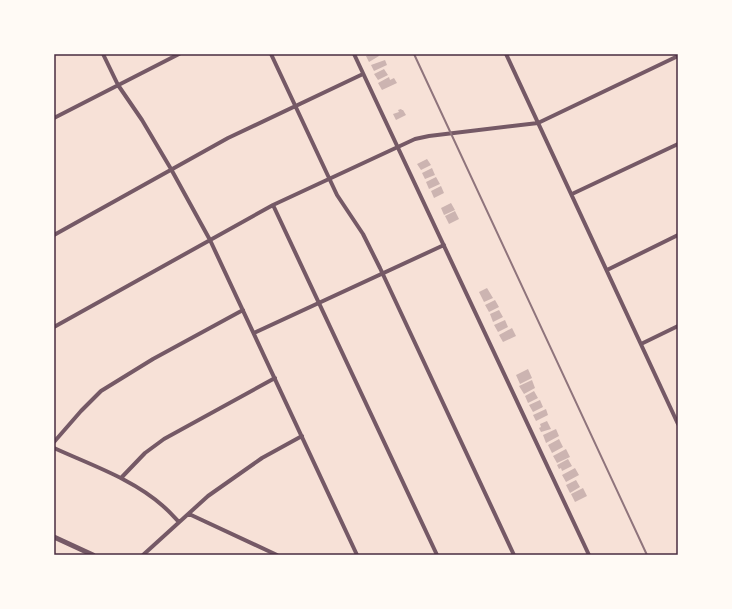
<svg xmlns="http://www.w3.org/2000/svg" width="732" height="609" viewBox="0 0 732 609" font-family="Barlow,sans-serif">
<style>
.building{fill:#ccb4b1}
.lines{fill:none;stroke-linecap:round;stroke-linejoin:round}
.minor{stroke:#755966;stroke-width:4}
.tertiary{stroke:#755966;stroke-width:5}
.rail{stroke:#8f747c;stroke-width:2}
.neatline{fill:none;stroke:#4a2c40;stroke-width:1.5}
</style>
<rect width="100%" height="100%" fill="#f7e1d7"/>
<path class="building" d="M 370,54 L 378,54 L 379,56 L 369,62 L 366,56 Z
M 385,60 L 387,65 L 374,71 L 371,65 Z
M 384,69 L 388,75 L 378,80 L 374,74 Z
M 389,77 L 390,80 L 394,78 L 397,83 L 382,90 L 378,83 Z
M 401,109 L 402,110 L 403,110 L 406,115 L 396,120 L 393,114 L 399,112 L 398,110 Z
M 427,159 L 431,165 L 421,170 L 417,164 Z
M 432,168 L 435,175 L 425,179 L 422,173 Z
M 436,177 L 440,184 L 429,189 L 426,182 Z
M 441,186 L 444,193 L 434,198 L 431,191 Z
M 451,203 L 455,210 L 444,215 L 441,208 Z
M 455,211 L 459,219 L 449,224 L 445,216 Z
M 487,288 L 493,298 L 484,302 L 479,292 Z
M 495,300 L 499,307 L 489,312 L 485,305 Z
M 499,310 L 503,317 L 493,322 L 490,314 Z
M 505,320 L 508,327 L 498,332 L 494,325 Z
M 512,328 L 516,336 L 503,342 L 499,335 Z
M 528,369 L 532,378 L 520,384 L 516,375 Z
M 532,380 L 535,388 L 524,394 L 519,386 Z
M 534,391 L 538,398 L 528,403 L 525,396 Z
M 540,400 L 543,407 L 533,412 L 529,405 Z
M 546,409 L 548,415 L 536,421 L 533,415 Z
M 547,421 L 551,429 L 541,432 L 539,428 L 541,427 L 540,424 Z
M 556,429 L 559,436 L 546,443 L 543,435 Z
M 559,439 L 563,447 L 552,453 L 548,445 Z
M 566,449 L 570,457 L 557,463 L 553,456 Z
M 568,459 L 572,466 L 562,471 L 561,468 L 559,469 L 557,465 Z
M 575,468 L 579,475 L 566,482 L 562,475 Z
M 576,480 L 580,487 L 570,493 L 566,485 Z
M 583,488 L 587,496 L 575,502 L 571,494 Z"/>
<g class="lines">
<path class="minor" d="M 103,54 L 118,85 L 142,120 L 171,169 L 210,240 L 357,555
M 271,54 L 337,195 L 363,234 L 380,268 L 514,555
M 354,54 L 589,555
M 506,54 L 678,424
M 54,118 L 179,54
M 572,194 L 678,144
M 273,205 L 437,555
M 54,235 L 228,138 L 363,74
M 607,270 L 678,235
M 54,327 L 273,205 L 415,139 L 429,136 L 538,123 L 678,56
M 254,333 L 444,245
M 641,344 L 678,326
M 54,442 L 81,411 L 101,391 L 153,359 L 243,310
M 54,448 C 91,465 133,479 163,506 C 169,511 174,517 179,522
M 121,478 L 145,453 L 164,439 L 275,378
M 189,514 L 277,555
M 143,555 L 208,496 L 262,458 L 302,436"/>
<path class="tertiary" d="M 54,537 L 93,555"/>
<path class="rail" d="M 414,54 L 647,555"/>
</g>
<rect width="732" height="609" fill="none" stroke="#fffaf5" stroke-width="110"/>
<rect x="55" y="55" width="622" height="499" class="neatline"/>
</svg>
